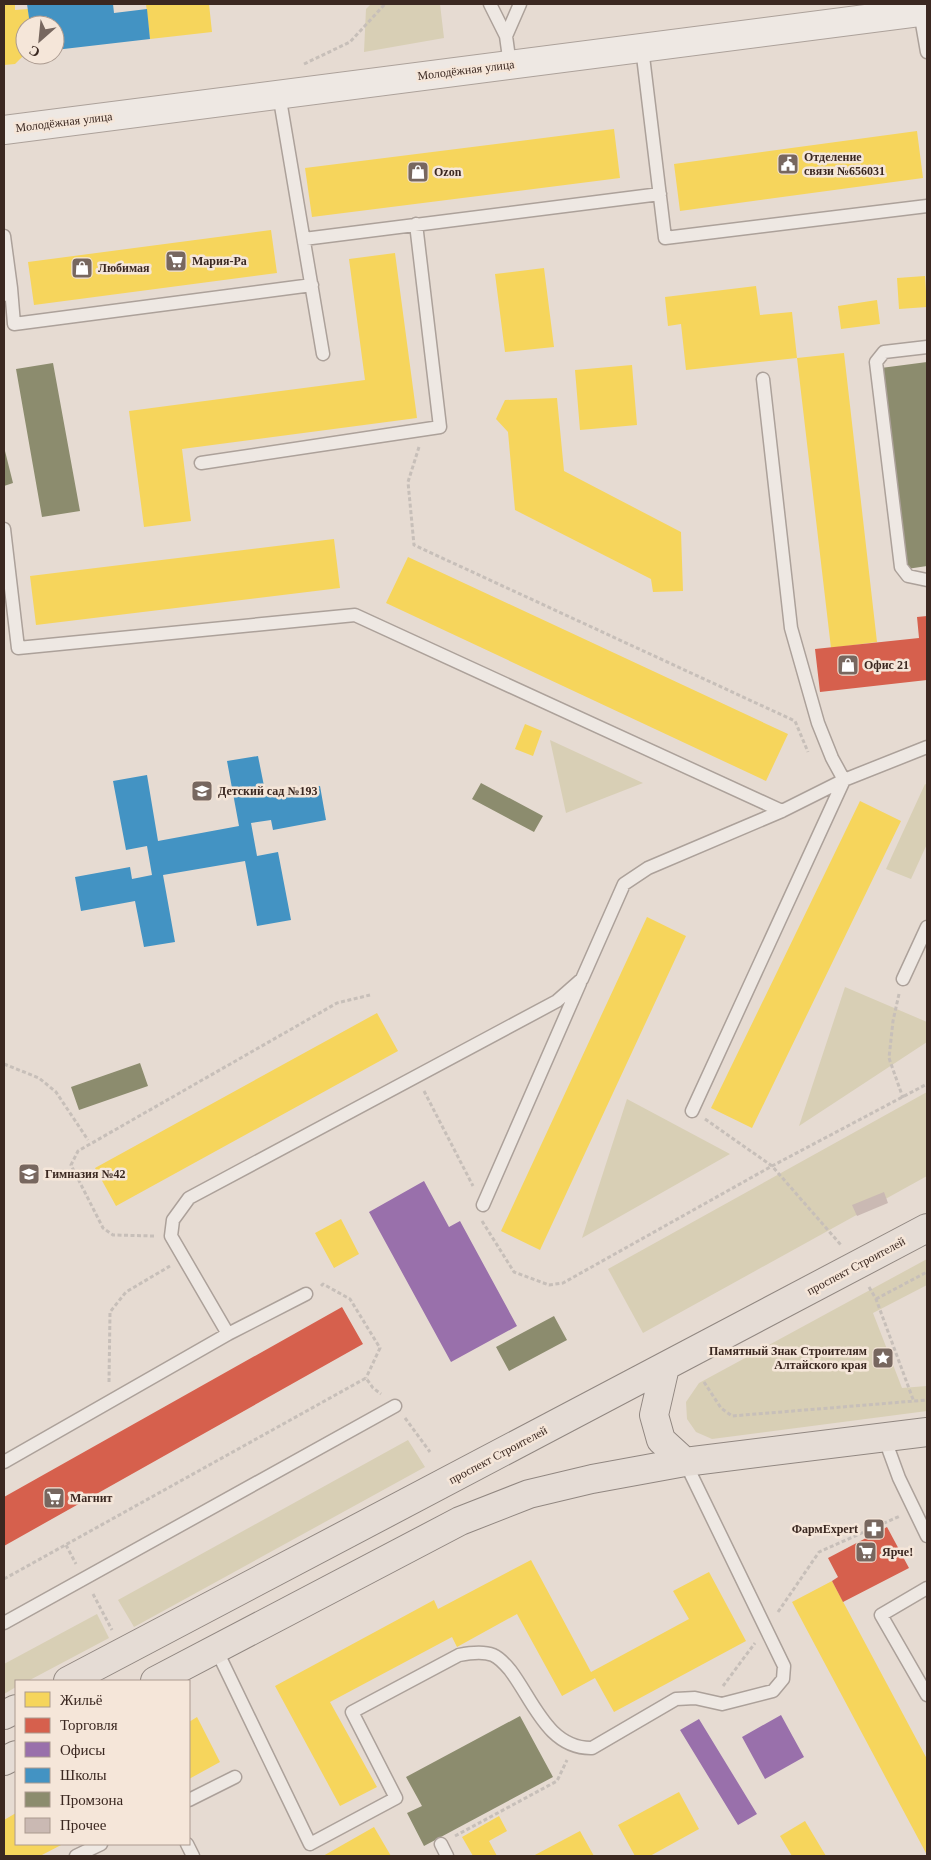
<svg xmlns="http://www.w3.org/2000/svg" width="931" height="1860" viewBox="0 0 931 1860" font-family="Georgia,serif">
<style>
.green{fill:#d8cfb5}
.homes{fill:#f6d55c}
.shops{fill:#d6604d}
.offices{fill:#9970ab}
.schools{fill:#4393c3}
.industry{fill:#8c8c6e}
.building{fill:#cab9b3}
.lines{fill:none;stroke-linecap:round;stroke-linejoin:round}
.service-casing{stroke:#aca19a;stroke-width:15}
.tertiary-casing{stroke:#aca19a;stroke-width:30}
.primary-casing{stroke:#918781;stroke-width:30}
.path{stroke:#c7bfb9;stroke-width:3;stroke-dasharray:4 2.5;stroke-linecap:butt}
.service{stroke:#eee8e3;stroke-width:12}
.tertiary{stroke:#eee8e3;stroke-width:28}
.primary{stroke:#e5dcd5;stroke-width:28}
.labels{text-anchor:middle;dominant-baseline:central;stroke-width:5;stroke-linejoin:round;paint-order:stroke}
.street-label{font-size:12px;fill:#3b2821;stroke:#f5e6d9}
.poi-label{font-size:12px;font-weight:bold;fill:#3b2821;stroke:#f5e6d9;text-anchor:start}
</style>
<rect width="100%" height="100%" fill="#e6dbd2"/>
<path class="green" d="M 371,4 L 440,4 L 444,38 L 364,52 L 366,9 Z
M 550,740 L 643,783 L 566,813 Z
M 925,784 L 927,785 L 927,844 L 911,879 L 886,869 Z
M 845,987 L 927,1022 L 927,1042 L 799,1126 Z
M 927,1092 L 927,1176 L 643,1333 L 608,1269 Z
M 627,1099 L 730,1154 L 582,1238 Z
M 927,1259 L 927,1285 L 873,1313 L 902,1388 L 927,1386 L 927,1411 L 712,1439 L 696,1432 L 687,1419 L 686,1402 L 699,1383 Z
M 408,1440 L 425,1467 L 134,1627 L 118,1600 Z
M 97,1614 L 109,1638 L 28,1681 L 16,1681 L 16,1687 L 4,1694 L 4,1664 Z"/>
<path class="homes" d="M 4,4 L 15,4 L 15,10 L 28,9 L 30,25 L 25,25 L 25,54 L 15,64 L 4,65 Z
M 146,4 L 209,4 L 212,32 L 150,39 Z
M 614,129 L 620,178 L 312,217 L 305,168 Z
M 917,131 L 923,178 L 680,211 L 674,164 Z
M 271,230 L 277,273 L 34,305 L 28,262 Z
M 395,253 L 417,418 L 182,449 L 191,521 L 144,527 L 129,411 L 365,380 L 349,259 Z
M 544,268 L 554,347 L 505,352 L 495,274 Z
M 925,276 L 927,307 L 899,309 L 897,278 Z
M 756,286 L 760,315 L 792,312 L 797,358 L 686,370 L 681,324 L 668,326 L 665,297 Z
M 877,300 L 880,324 L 841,329 L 838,306 Z
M 844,353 L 877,642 L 831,648 L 797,358 Z
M 632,365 L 637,425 L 580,430 L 575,370 Z
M 557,398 L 564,471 L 681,532 L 683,591 L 653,592 L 651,579 L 515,510 L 508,432 L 496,419 L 505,400 Z
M 334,539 L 340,588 L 36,625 L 30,576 Z
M 408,557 L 788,734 L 766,781 L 386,603 Z
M 525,724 L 542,731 L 533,756 L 515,749 Z
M 860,801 L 901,821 L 752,1128 L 711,1108 Z
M 647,917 L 686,936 L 540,1250 L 501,1231 Z
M 377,1013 L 398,1051 L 116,1206 L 95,1168 Z
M 341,1219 L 359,1254 L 334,1268 L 315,1233 Z
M 531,1560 L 591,1672 L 689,1619 L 673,1591 L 709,1572 L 746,1641 L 614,1712 L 595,1678 L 562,1696 L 517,1614 L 457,1647 L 452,1637 L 330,1702 L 377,1787 L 340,1806 L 275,1686 L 434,1600 L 438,1609 Z
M 832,1581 L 927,1759 L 927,1855 L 792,1602 Z
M 197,1717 L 220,1762 L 189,1779 L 189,1722 Z
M 679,1792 L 699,1829 L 650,1856 L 635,1856 L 618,1825 Z
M 16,1813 L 16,1844 L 63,1844 L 40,1856 L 4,1856 L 4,1820 Z
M 499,1816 L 507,1831 L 489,1841 L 497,1856 L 473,1856 L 462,1837 Z
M 805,1821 L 826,1856 L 792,1856 L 780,1836 Z
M 374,1827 L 391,1856 L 323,1856 Z
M 580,1831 L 594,1856 L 533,1856 Z"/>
<path class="shops" d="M 927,616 L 927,680 L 820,692 L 815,649 L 919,638 L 917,617 Z
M 342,1307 L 363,1344 L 4,1546 L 4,1497 Z
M 887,1527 L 909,1568 L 843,1602 L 832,1581 L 838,1577 L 828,1558 Z"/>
<path class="offices" d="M 424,1181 L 449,1227 L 460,1221 L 517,1326 L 451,1362 L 369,1212 Z
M 781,1715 L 804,1757 L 765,1779 L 742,1737 Z
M 699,1719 L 757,1814 L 738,1825 L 680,1730 Z"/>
<path class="schools" d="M 27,4 L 113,4 L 114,13 L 147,9 L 150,39 L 55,50 L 55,25 L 30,25 Z
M 258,756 L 266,796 L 320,786 L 326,820 L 273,830 L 271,820 L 251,823 L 257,856 L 278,852 L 291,920 L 257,926 L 245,861 L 163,875 L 175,942 L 144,947 L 135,901 L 81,911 L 75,877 L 130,867 L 132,879 L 152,875 L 147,846 L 126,850 L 113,781 L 147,775 L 158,841 L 239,826 L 227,761 Z"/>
<path class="industry" d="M 927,362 L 927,566 L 907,569 L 881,368 Z
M 53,363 L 80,511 L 42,517 L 16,369 Z
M 4,447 L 13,483 L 4,486 Z
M 481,783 L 543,816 L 534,832 L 472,799 Z
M 140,1063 L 148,1086 L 79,1110 L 71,1087 Z
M 554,1316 L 567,1340 L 509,1371 L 496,1347 Z
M 520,1716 L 553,1777 L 424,1846 L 407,1813 L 422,1806 L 406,1777 Z"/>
<path class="building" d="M 884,1192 L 888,1203 L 857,1216 L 852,1205 Z"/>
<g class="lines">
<g class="service-casing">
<path id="service" d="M 490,4 L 506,36 L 510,65
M 920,12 L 927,52
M 506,36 L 520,4
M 642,48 L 665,238 L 927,206
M 279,94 L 323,354
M 4,236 L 11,288 L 7,295
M 304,239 L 660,194
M 4,289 L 11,288 L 14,324 L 312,285
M 927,347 L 884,352 L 876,362 L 901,567 L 908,576 L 927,580
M 201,463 L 440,427 L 416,224
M 4,529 L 18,648 L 355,615 L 782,811
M 903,979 L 927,927
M 692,1111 L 844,780 L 832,758 L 818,723 L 791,628 L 763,379
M 483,1205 L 580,983
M 228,1334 L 171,1236 L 173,1220 L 189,1198 L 557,1001 L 582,979 L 624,884 L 648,868 L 782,811 L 844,780 L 927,747
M 884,1437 L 899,1478 L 927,1536
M 4,1462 L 228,1334 L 306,1294
M 927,1588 L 881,1615 L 927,1695
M 4,1623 L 395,1406
M 216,1649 L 310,1844 L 396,1798 L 352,1712 L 459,1655 C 469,1653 483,1651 493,1655 C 500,1658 505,1664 510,1670 C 533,1700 548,1749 592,1748 L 676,1699 L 695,1698 L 722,1704 L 773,1691 L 783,1679 L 784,1666 L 685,1462
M 189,1800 L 235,1777
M 187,1844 L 193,1856
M 441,1844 L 447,1856
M 76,1856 L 101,1844"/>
</g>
<g class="tertiary-casing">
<path id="tertiary" d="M 4,130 L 927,11"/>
</g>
<g class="primary-casing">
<path id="primary" d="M 665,1367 L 654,1415 L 661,1440 L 685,1462
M 68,1681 L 927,1228
M 155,1681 L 460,1521 L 529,1494 L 592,1479 L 685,1462 L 927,1432
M 4,1715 L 16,1709
M 4,1761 L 16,1755"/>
</g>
<path class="path" d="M 304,64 L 350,42 L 385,4
M 419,447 L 408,482 L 414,545 L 795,721 L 808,752
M 899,994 L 893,1021 L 889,1058 L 903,1098
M 4,1064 L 39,1078 L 56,1092 L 88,1140
M 424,1091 L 473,1186
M 705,1119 L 772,1166 L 841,1245
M 482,1221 L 514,1272 L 549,1285 L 563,1283 L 772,1166 L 927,1084
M 154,1236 L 113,1235 L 103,1228 L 71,1165 L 78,1151 L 337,1003 L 370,995
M 321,1286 L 323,1284 L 350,1299 L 380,1348 L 366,1378
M 869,1287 L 876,1299 L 914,1402
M 876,1299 L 927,1272
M 109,1382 L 110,1312 L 126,1292 L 170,1266
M 704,1382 L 721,1408 L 732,1416 L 927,1400
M 405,1418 L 430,1452
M 66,1545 L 76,1564
M 4,1579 L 366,1378 L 373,1388 L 381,1394
M 93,1594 L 112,1630
M 778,1612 L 819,1552 L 900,1516
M 723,1686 L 755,1643
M 455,1836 L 557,1781 L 567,1760"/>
<use href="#service" class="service"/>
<use href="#tertiary" class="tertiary"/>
<use href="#primary" class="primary"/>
</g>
<defs>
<g id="civic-square" transform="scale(1.125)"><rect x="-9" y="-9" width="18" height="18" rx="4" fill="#77675f" stroke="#f5e6d9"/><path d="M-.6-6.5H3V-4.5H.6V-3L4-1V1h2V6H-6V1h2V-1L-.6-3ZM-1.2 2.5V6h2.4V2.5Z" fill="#fff"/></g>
<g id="shop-square" transform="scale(1.125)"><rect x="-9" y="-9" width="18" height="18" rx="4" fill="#77675f" stroke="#f5e6d9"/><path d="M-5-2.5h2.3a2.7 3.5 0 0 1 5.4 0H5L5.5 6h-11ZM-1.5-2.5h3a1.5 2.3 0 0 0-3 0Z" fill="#fff"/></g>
<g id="supermarket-square" transform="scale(1.125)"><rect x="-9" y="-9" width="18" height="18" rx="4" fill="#77675f" stroke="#f5e6d9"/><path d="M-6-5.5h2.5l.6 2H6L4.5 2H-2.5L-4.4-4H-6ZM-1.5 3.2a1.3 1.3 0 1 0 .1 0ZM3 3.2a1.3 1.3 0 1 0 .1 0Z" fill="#fff"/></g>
<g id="school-square" transform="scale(1.125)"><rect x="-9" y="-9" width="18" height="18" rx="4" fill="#77675f" stroke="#f5e6d9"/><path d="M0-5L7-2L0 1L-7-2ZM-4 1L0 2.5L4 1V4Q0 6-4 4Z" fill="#fff"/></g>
<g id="sight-square" transform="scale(1.125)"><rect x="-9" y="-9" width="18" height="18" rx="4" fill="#77675f" stroke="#f5e6d9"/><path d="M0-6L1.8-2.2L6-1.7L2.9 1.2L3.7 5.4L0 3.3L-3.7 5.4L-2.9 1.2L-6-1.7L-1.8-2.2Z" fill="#fff"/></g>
<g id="pharmacy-square" transform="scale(1.125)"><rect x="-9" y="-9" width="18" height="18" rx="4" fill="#77675f" stroke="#f5e6d9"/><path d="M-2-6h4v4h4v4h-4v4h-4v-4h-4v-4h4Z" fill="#fff"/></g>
</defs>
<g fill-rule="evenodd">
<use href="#civic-square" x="788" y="164"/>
<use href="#shop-square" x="418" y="172"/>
<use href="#supermarket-square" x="176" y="261"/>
<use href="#shop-square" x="82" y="268"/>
<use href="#shop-square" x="848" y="665"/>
<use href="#school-square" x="202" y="791"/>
<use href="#school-square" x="29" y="1174"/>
<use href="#sight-square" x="883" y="1358"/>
<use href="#supermarket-square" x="54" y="1498"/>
<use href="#pharmacy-square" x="874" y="1529"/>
<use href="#supermarket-square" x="866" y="1552"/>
</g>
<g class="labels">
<g class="street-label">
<text transform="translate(466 70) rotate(-7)">Молодёжная улица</text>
<text transform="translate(64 122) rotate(-7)">Молодёжная улица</text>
<text transform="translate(856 1266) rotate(-28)">проспект Строителей</text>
<text transform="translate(498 1455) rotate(-28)">проспект Строителей</text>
</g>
<g class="poi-label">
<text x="804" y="157">Отделение<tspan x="804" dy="14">связи №656031</tspan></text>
<text x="434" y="172">Ozon</text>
<text x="192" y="261">Мария-Ра</text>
<text x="98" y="268">Любимая</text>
<text x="864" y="665">Офис 21</text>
<text x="218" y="791">Детский сад №193</text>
<text x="45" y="1174">Гимназия №42</text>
<text x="867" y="1351" text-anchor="end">Памятный Знак Строителям<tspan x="867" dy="14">Алтайского края</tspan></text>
<text x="70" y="1498">Магнит</text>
<text x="858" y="1529" text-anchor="end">ФармExpert</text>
<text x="882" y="1552">Ярче!</text>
</g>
</g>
<rect width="931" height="1860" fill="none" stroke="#3b2821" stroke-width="10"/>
<rect x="15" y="1680" width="175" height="165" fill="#f5e6d9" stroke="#ab9a8f"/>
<rect x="25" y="1692" width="25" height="15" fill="#f6d55c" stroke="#ab9a8f"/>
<text x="60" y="1705" font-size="15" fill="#3b2821">Жильё</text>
<rect x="25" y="1718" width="25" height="15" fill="#d6604d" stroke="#ab9a8f"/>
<text x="60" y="1730" font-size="15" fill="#3b2821">Торговля</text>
<rect x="25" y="1742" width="25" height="15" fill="#9970ab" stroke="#ab9a8f"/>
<text x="60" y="1755" font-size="15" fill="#3b2821">Офисы</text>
<rect x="25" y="1768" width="25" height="15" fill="#4393c3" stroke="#ab9a8f"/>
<text x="60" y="1780" font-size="15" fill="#3b2821">Школы</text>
<rect x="25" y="1792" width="25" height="15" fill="#8c8c6e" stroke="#ab9a8f"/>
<text x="60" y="1805" font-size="15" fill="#3b2821">Промзона</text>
<rect x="25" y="1818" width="25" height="15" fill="#cab9b3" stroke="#ab9a8f"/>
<text x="60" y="1830" font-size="15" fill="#3b2821">Прочее</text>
<g transform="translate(40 40) rotate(207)"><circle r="24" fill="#f5e6d9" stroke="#ab9a8f"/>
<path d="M0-4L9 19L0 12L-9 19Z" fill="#77675f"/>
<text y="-8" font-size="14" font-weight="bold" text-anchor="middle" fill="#3b2821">С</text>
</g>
</svg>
